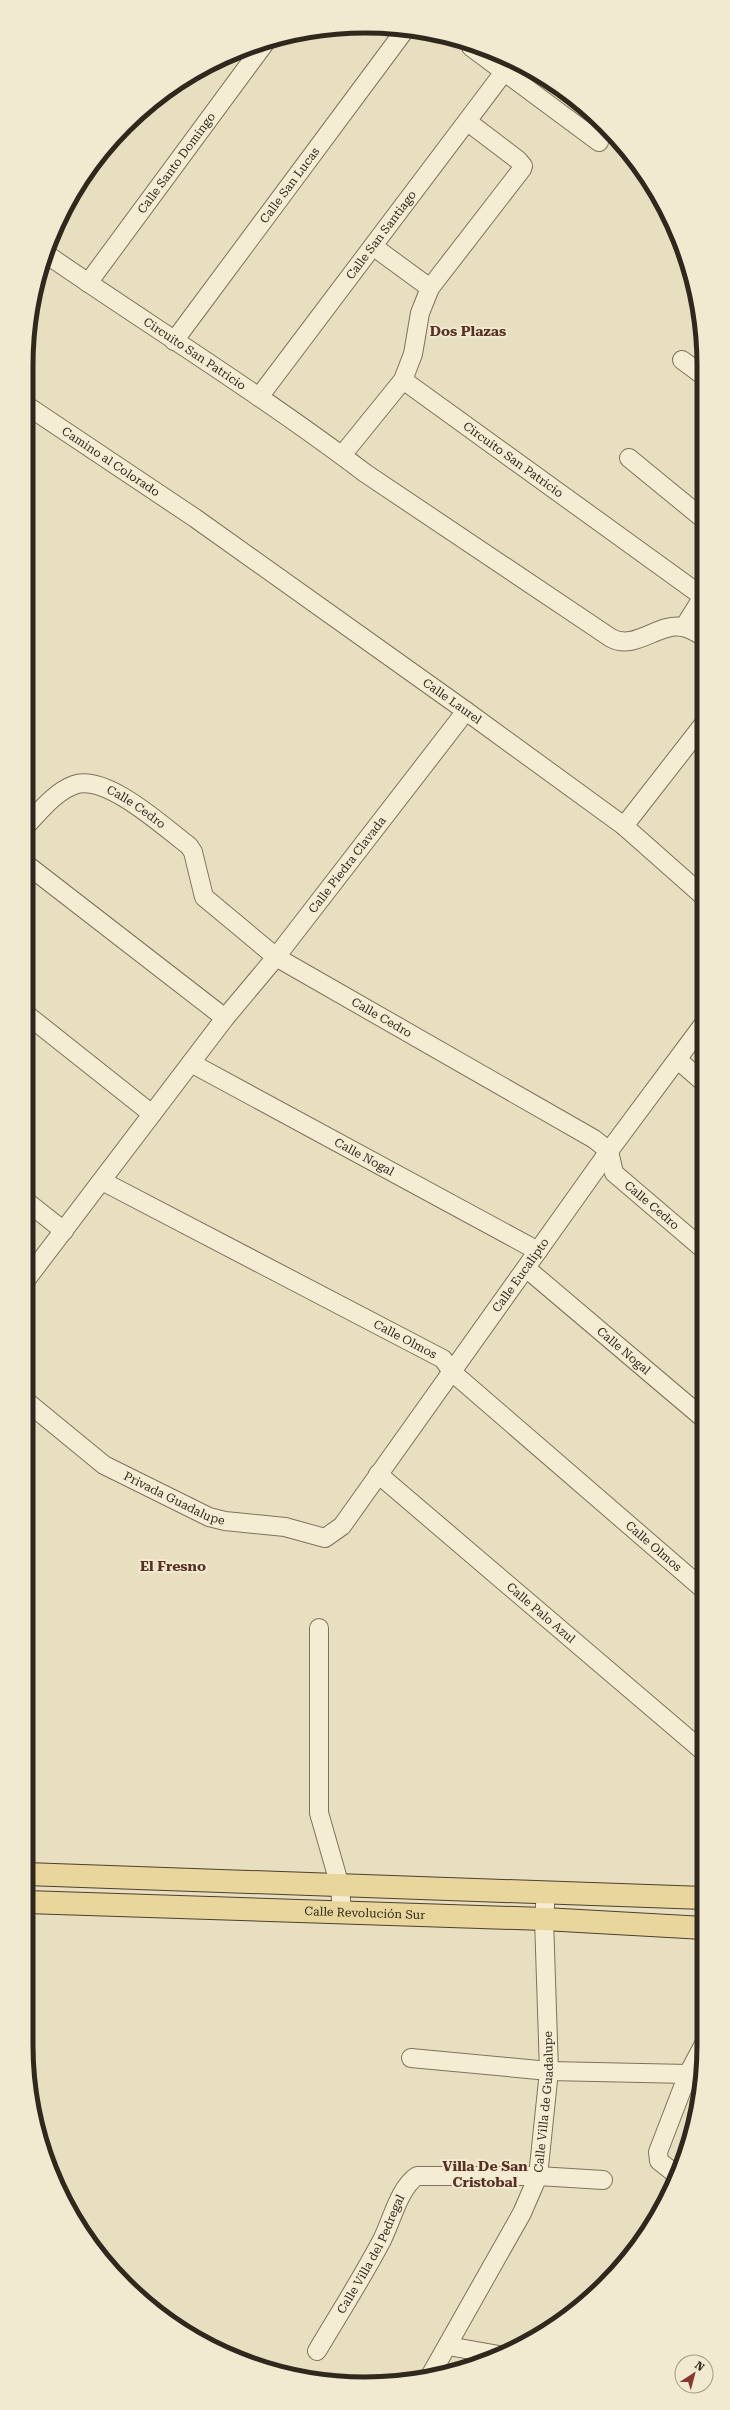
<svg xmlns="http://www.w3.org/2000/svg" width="730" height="2410" viewBox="0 0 730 2410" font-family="'Roboto Serif',serif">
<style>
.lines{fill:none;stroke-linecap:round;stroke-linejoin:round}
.minor-casing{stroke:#80715b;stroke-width:20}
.major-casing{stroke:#4e3f2f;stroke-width:24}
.minor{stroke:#f4edd3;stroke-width:18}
.major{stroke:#e8d69d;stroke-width:22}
.labels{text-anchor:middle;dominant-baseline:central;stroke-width:4;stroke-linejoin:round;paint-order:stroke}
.street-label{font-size:12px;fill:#31281d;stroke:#f1e9d0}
.quarter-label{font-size:14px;font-weight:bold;fill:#593122;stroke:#f1e9d0}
.rim{fill:none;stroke:#31281d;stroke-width:5}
</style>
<rect width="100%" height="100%" fill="#e8dfc1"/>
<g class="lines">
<g class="minor-casing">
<g id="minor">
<path d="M 471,47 L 599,142"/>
<path d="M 374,247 L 430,288"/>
<path id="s1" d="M 46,254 C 152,327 262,395 365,473 L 611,638 C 635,651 657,623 682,627 C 690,628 696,632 702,636"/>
<path id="s2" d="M 88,283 L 265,43"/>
<path id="s3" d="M 174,341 L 405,30"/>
<path d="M 682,360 L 701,374"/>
<path id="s4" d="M 403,380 L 702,596"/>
<path id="s5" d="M 259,397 L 504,72"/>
<path id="s6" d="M 26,405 L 195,518 L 466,711 L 624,826 L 702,895"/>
<path d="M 343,454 L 403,380 L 413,354 L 420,313 L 430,288 L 522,169 L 523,166 L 518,160 L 468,122"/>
<path d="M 629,458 L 701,517"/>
<path d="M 684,627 L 702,598"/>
<path id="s7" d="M 26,826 C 40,811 55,792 74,785 C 106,773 165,828 189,846 L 193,852 L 204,897 L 276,957 L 594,1139 L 609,1151 L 614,1173 L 703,1249"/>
<path d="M 624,826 L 702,726"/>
<path d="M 26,864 L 225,1018"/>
<path d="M 26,1014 L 152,1114"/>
<path d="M 678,1060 L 702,1081"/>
<path id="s8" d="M 191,1063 L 538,1251"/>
<path id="s9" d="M 102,1181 L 443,1359 L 452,1372 L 703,1589"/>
<path d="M 26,1201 L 64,1231"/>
<path id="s10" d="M 526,1268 L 703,1418"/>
<path id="s11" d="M 26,1280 L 225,1018 L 276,957 L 466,711"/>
<path id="s12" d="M 26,1401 L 104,1465 L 209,1517 L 225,1521 L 285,1527 L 325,1538 L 342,1526 L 609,1151 L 702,1026"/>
<path id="s13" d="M 378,1474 L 704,1752"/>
<path d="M 319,1628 L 319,1813 L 340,1886 L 342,1913"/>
<path d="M 411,2058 L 549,2071 L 688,2074"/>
<path d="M 678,2176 L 659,2161 L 658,2152 L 688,2074 L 704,2044"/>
<path d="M 448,2346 L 499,2355"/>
<path id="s14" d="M 317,2351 C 339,2314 362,2278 382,2240 C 392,2220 399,2188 417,2176 L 538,2176 L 603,2180"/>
<path id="s15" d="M 430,2376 L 522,2213 L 538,2176 L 549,2071 L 544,1919 L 546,1892"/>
</g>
</g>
<g class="major-casing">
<g id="major">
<path d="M 26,1874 L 704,1898"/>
<path id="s16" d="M 26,1902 L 544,1919 L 704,1928"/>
</g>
</g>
<use href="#minor" class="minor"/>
<use href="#major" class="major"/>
</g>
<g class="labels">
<g class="street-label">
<text stroke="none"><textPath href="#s2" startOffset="149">Calle Santo Domingo</textPath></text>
<text stroke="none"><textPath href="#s3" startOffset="194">Calle San Lucas</textPath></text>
<text stroke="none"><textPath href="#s5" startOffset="203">Calle San Santiago</textPath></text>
<text stroke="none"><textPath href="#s1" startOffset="179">Circuito San Patricio</textPath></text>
<text stroke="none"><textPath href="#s4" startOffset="136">Circuito San Patricio</textPath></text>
<text stroke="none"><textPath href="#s6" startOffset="102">Camino al Colorado</textPath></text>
<text stroke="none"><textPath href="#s6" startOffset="519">Calle Laurel</textPath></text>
<text stroke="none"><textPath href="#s7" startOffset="132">Calle Cedro</textPath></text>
<text stroke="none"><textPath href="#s11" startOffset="525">Calle Piedra Clavada</textPath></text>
<text stroke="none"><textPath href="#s7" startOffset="467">Calle Cedro</textPath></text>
<text stroke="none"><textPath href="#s8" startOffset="197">Calle Nogal</textPath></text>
<text stroke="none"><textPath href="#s7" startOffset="803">Calle Cedro</textPath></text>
<text stroke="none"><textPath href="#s12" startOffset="665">Calle Eucalipto</textPath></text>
<text stroke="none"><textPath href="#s9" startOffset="342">Calle Olmos</textPath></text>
<text stroke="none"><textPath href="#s10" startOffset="128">Calle Nogal</textPath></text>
<text stroke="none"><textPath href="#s12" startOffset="179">Privada Guadalupe</textPath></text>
<text stroke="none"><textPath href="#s9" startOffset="667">Calle Olmos</textPath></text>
<text stroke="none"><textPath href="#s13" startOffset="214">Calle Palo Azul</textPath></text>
<text stroke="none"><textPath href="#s16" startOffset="339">Calle Revolución Sur</textPath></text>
<text stroke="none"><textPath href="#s15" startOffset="302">Calle Villa de Guadalupe</textPath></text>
<text stroke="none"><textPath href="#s14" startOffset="111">Calle Villa del Pedregal</textPath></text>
</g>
<g class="quarter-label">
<text x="468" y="331">Dos Plazas</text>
<text x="173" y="1566">El Fresno</text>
<text x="485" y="2166">Villa De San<tspan x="485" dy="16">Cristobal</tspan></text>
</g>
</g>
<path d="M0 0H730V2410H0ZM365 33H365A332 332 0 0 1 697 365V2045A332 332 0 0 1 365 2377H365A332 332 0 0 1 33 2045V365A332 332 0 0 1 365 33Z" fill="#f1e9d0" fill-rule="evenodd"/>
<path class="rim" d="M365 33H365A332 332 0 0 1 697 365V2045A332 332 0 0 1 365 2377H365A332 332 0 0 1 33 2045V365A332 332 0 0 1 365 33Z"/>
<g transform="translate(694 2374) rotate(36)"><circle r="19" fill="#f1e9d0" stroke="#a49c88"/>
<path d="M0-3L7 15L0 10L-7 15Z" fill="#883732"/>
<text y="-6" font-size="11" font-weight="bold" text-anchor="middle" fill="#31281d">N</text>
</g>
</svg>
